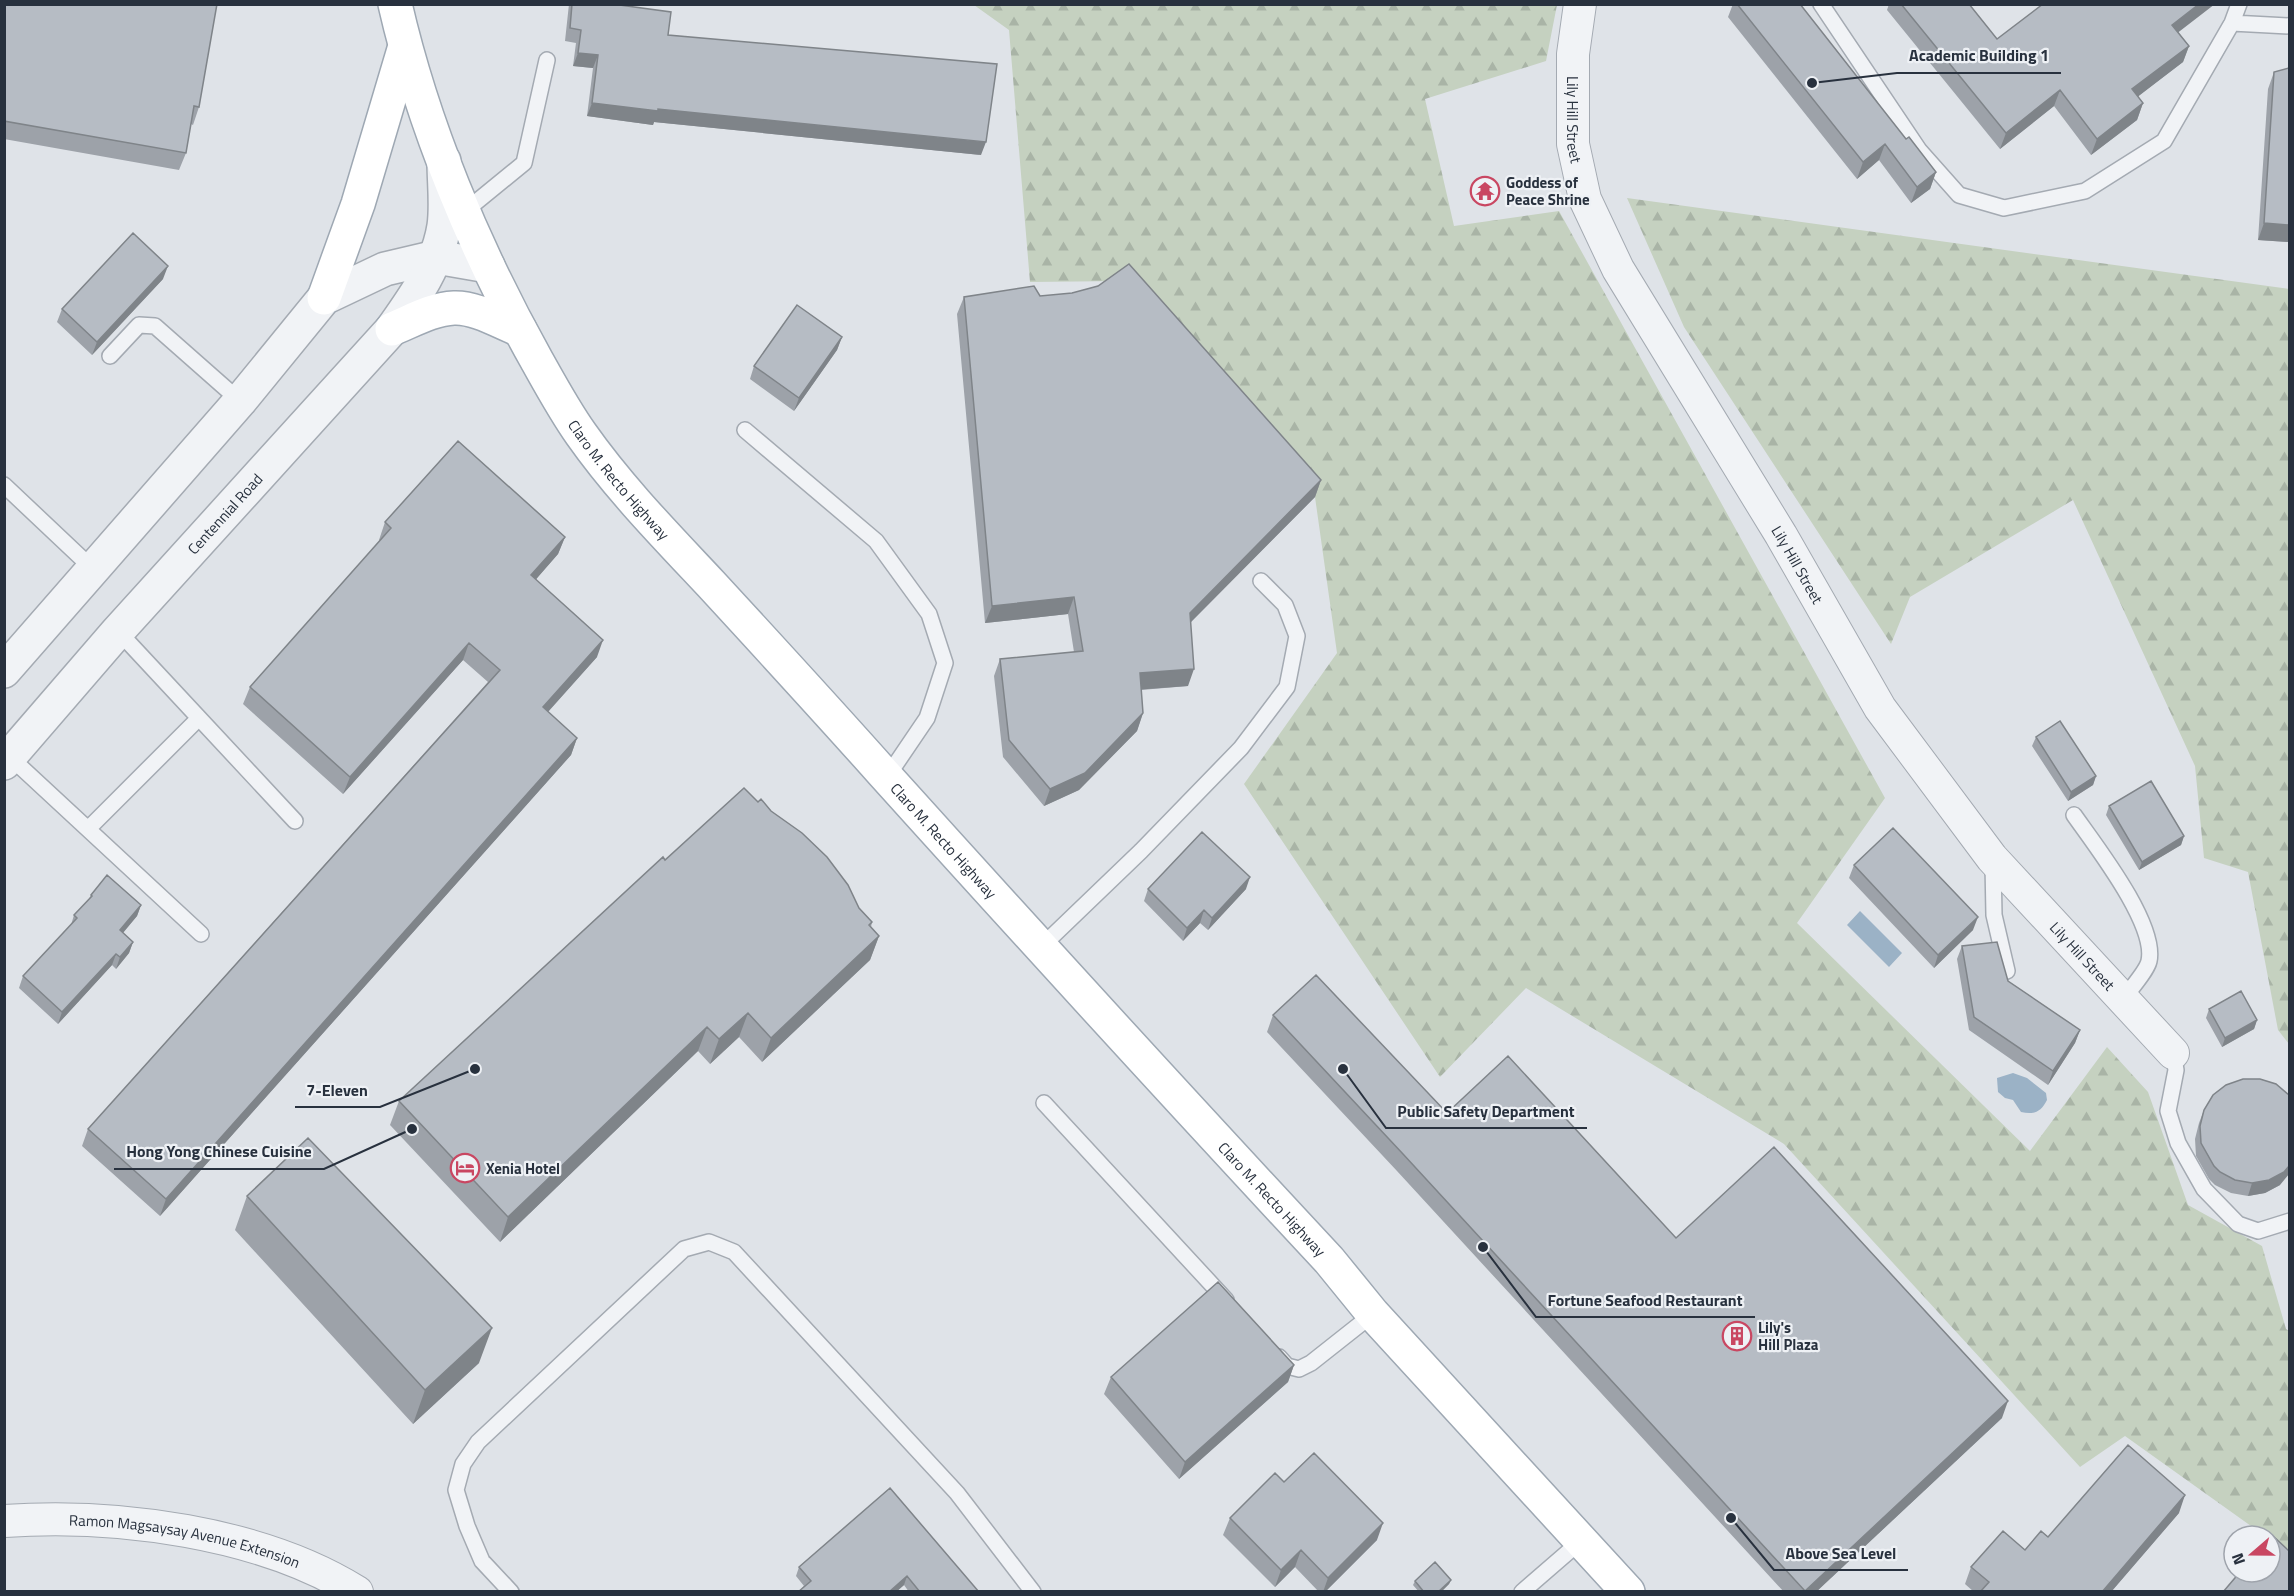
<svg xmlns="http://www.w3.org/2000/svg" width="2294" height="1596" viewBox="0 0 2294 1596" font-family="'Titillium Web',sans-serif">
<style>
.forest{fill:url(#forest-firs)}
.water{fill:#9bb2c6}
.lines{fill:none;stroke-linecap:round;stroke-linejoin:round}
.service-casing{stroke:#a4aab2;stroke-width:18}
.minor-casing{stroke:#a4aab2;stroke-width:34}
.tertiary-casing{stroke:#a4aab2;stroke-width:36}
.primary-casing{stroke:#9ea8b3;stroke-width:36}
.service{stroke:#f1f3f6;stroke-width:15}
.minor{stroke:#f1f3f6;stroke-width:32}
.tertiary{stroke:#f1f3f6;stroke-width:33}
.primary{stroke:#fff;stroke-width:33}
.wall{fill:#9da2a9}
.shaded-wall{fill:#7f8489}
.building{fill:#b6bcc4;stroke:#7f8489;stroke-width:1.5}
.labels{text-anchor:middle;dominant-baseline:central;stroke-width:4.5;stroke-linejoin:round;paint-order:stroke}
.street-label{font-size:15px;fill:#28313e;stroke:#eef1f5}
.poi-label{font-size:15px;font-weight:bold;fill:#28313e;stroke:#eef1f5;text-anchor:start}
.leader{fill:none;stroke:#28313e;stroke-width:2}
.callout-dot{fill:#28313e;stroke:#eef1f5;stroke-width:2}
.callout-label{font-size:16px;text-anchor:middle;font-weight:bold;fill:#28313e;stroke:#eef1f5;stroke-width:4.5;stroke-linejoin:round;paint-order:stroke}
</style>
<defs>
<pattern id="forest-firs" width="22" height="20" patternUnits="userSpaceOnUse" patternTransform="scale(1.5)"><rect width="22" height="20" fill="#c5d1c0"/><path d="M5 1l3.5 6h-7zM16 11l3.5 6h-7z" fill="#a9b4a6"/></pattern>
</defs>
<rect width="100%" height="100%" fill="#dfe3e8"/>
<path class="forest" d="M 974,5 L 1557,5 L 1546,61 L 1425,99 L 1454,226 L 1559,211 L 1885,798 L 1797,923 L 2030,1151 L 2107,1047 L 2148,1092 L 2188,1205 L 2262,1246 L 2286,1329 L 2289,1331 L 2289,1553 L 2270,1540 L 2270,1536 L 2265,1536 L 2125,1436 L 2080,1467 L 1784,1144 L 1526,988 L 1440,1077 L 1244,784 L 1337,653 L 1315,497 L 1123,281 L 1030,282 L 1009,30 Z
M 1627,198 L 2289,289 L 2289,1044 L 2278,1030 L 2248,872 L 2204,858 L 2195,766 L 2073,500 L 1910,597 L 1891,644 L 1684,327 Z"/>
<path class="water" d="M 1860,911 L 1902,953 L 1889,967 L 1847,925 Z
M 2013,1073 L 2027,1078 L 2046,1093 L 2047,1100 C 2041,1112 2034,1115 2021,1112 L 2013,1100 L 2005,1098 L 1998,1092 L 1997,1078 Z"/>
<g class="lines">
<g class="service-casing">
<path id="service" d="M 1821,4 L 1919,150 L 1959,195 L 2004,208 L 2085,191 L 2164,141 L 2232,23 L 2239,4
M 2232,23 L 2290,26
M 464,212 L 524,163 L 547,60
M 110,356 L 139,325 L 155,326 L 240,401
M 745,430 L 876,541 L 929,614 L 945,663 L 927,718 L 887,777
M 4,485 L 93,569
M 118,631 L 295,821
M 10,757 L 201,934
M 2074,815 C 2095,845 2157,924 2149,961 C 2147,971 2129,991 2123,999
M 88,829 L 198,719
M 1993,864 L 1994,915 L 2007,971
M 1040,948 L 1141,851 L 1241,748 L 1287,687 L 1297,636 L 1285,605 L 1261,581
M 2173,1053 L 2176,1070 L 2168,1111 L 2178,1143 L 2204,1189 L 2238,1224 L 2258,1231 L 2290,1221
M 1044,1103 L 1226,1300
M 1279,1357 L 1287,1366 L 1299,1369 L 1311,1363 L 1373,1314
M 511,1592 L 482,1561 L 467,1526 L 456,1490 L 463,1464 L 478,1442 L 684,1249 L 709,1242 L 734,1252 L 957,1493 L 1033,1592
M 1522,1592 L 1582,1540"/>
</g>
<g class="minor-casing">
<g id="minor">
<path id="s1" d="M 1580,4 L 1573,54 L 1573,144 L 1585,199 L 1618,269 L 1781,535 L 1880,708 L 1992,858 L 2173,1053"/>
<path id="s2" d="M 4,1521 C 116,1513 261,1532 357,1592"/>
</g>
</g>
<g class="tertiary-casing">
<g id="tertiary">
<path d="M 4,671 L 240,401 L 324,298 L 385,269 L 436,257 L 488,266"/>
<path id="s3" d="M 4,763 L 118,631 L 392,329 C 414,298 438,265 444,226 C 447,206 444,182 444,161"/>
</g>
</g>
<g class="primary-casing">
<g id="primary">
<path id="s4" d="M 395,4 C 423,126 475,250 536,359 C 550,384 564,410 581,434 C 619,488 666,536 711,584 C 769,647 826,709 883,773 C 1030,936 1179,1099 1329,1260 L 1373,1314 L 1628,1592"/>
<path d="M 324,298 L 358,204 L 405,46"/>
<path d="M 392,329 C 412,321 432,309 454,308 C 475,307 500,322 520,330"/>
</g>
</g>
<use href="#service" class="service"/>
<use href="#minor" class="minor"/>
<use href="#tertiary" class="tertiary"/>
<use href="#primary" class="primary"/>
</g>
<path class="wall" d="M 4,4 L 199,107 L 193,125 L 191,124 L 186,153 L 179,170 L 4,139 Z
M 569,4 L 612,4 L 668,35 L 981,155 L 654,122 L 653,125 L 587,116 L 593,68 L 573,66 L 576,43 L 565,41 Z
M 1733,4 L 1800,4 L 1906,139 L 1936,172 L 1930,189 L 1911,203 L 1879,160 L 1857,179 L 1728,17 Z
M 1889,4 L 1969,4 L 1997,39 L 2178,32 L 2189,46 L 2183,62 L 2138,96 L 2143,103 L 2137,120 L 2091,155 L 2054,106 L 2000,149 L 1887,10 Z
M 2274,72 L 2289,242 L 2258,240 L 2268,89 Z
M 163,279 L 92,355 L 57,322 L 62,309 Z
M 1040,296 L 1321,480 L 1315,497 L 1190,623 L 1188,686 L 1141,690 L 1143,713 L 1137,731 L 1079,790 L 1044,806 L 1003,757 L 994,676 L 1000,659 L 1074,652 L 1068,614 L 985,623 L 957,314 L 964,297 Z
M 842,337 L 837,350 L 794,411 L 750,379 L 754,366 Z
M 385,522 L 565,537 L 558,554 L 536,579 L 597,657 L 548,712 L 577,738 L 571,755 L 160,1216 L 82,1146 L 88,1129 L 488,682 L 463,660 L 343,794 L 243,704 L 250,687 L 380,541 L 379,540 Z
M 2036,737 L 2096,776 L 2093,785 L 2068,801 L 2032,746 Z
M 2109,806 L 2184,836 L 2181,845 L 2139,870 L 2106,815 Z
M 665,860 L 859,908 L 872,922 L 871,927 L 879,936 L 870,960 L 762,1062 L 739,1037 L 710,1064 L 698,1051 L 500,1242 L 390,1125 L 399,1101 Z
M 1854,865 L 1973,930 L 1934,968 L 1849,878 Z
M 1148,889 L 1246,889 L 1208,930 L 1200,923 L 1183,941 L 1144,901 Z
M 91,895 L 141,905 L 137,916 L 123,933 L 133,942 L 129,953 L 116,969 L 112,965 L 58,1024 L 19,988 L 23,976 L 71,925 L 74,915 L 89,899 Z
M 1962,946 L 2008,981 L 2080,1030 L 2075,1043 L 2048,1085 L 1969,1030 L 1957,959 Z
M 2209,1009 L 2257,1020 L 2254,1029 L 2222,1047 L 2206,1018 Z
M 1273,1015 L 1447,1113 L 1676,1238 L 2002,1418 L 1816,1592 L 1784,1592 L 1397,1171 L 1267,1032 Z
M 2204,1110 L 2280,1185 L 2265,1193 L 2248,1196 L 2231,1193 L 2215,1185 L 2209,1179 L 2196,1156 L 2195,1139 L 2199,1123 Z
M 247,1196 L 479,1363 L 413,1424 L 235,1230 Z
M 1294,1365 L 1288,1382 L 1179,1479 L 1104,1394 L 1111,1377 Z
M 1284,1482 L 1377,1540 L 1325,1592 L 1319,1592 L 1295,1567 L 1275,1587 L 1223,1535 L 1230,1518 Z
M 890,1488 L 979,1592 L 909,1592 L 904,1585 L 896,1592 L 798,1592 L 804,1586 L 796,1576 L 799,1567 Z
M 2179,1513 L 2111,1592 L 1974,1592 L 1965,1584 L 1971,1567 L 2025,1550 L 2048,1537 Z
M 1451,1580 L 1449,1584 L 1441,1592 L 1419,1592 L 1413,1585 L 1415,1581 Z"/>
<path class="shaded-wall" d="M 2199,4 L 2215,4 L 2167,41 L 2172,25 Z
M 2189,46 L 2183,62 L 2127,105 L 2132,89 Z
M 578,53 L 598,55 L 593,68 L 573,66 Z
M 2060,90 L 2054,106 L 2000,149 L 2006,133 Z
M 592,103 L 658,109 L 986,142 L 981,155 L 654,122 L 653,125 L 587,116 Z
M 2143,103 L 2137,120 L 2091,155 L 2097,139 Z
M 1885,144 L 1879,160 L 1857,179 L 1863,162 Z
M 1936,172 L 1930,189 L 1911,203 L 1917,187 Z
M 2264,223 L 2289,225 L 2289,242 L 2258,240 Z
M 168,266 L 163,279 L 92,355 L 97,342 Z
M 842,337 L 837,350 L 794,411 L 799,398 Z
M 1321,480 L 1315,497 L 1183,630 L 1190,613 Z
M 565,537 L 558,554 L 525,592 L 531,575 Z
M 1074,597 L 1068,614 L 985,623 L 992,606 Z
M 603,640 L 597,657 L 537,724 L 543,707 Z
M 469,643 L 463,660 L 343,794 L 350,777 Z
M 1194,669 L 1188,686 L 1134,690 L 1140,673 Z
M 1143,713 L 1137,731 L 1079,790 L 1044,806 L 1050,789 Z
M 577,738 L 571,755 L 160,1216 L 166,1199 Z
M 2096,776 L 2093,785 L 2068,801 L 2071,792 Z
M 2184,836 L 2181,845 L 2139,870 L 2142,862 Z
M 1250,877 L 1246,889 L 1208,930 L 1212,918 Z
M 141,905 L 137,916 L 116,941 L 120,930 Z
M 1204,910 L 1200,923 L 1183,941 L 1187,928 Z
M 1978,917 L 1973,930 L 1934,968 L 1938,955 Z
M 879,936 L 870,960 L 762,1062 L 771,1038 Z
M 133,942 L 129,953 L 116,969 L 120,957 Z
M 116,954 L 112,965 L 58,1024 L 62,1012 Z
M 748,1013 L 739,1037 L 710,1064 L 719,1039 Z
M 2257,1020 L 2254,1029 L 2222,1047 L 2225,1038 Z
M 707,1027 L 698,1051 L 500,1242 L 508,1217 Z
M 2080,1030 L 2075,1043 L 2048,1085 L 2053,1071 Z
M 2289,1166 L 2289,1174 L 2280,1185 L 2265,1193 L 2248,1196 L 2252,1183 Z
M 492,1328 L 479,1363 L 413,1424 L 425,1390 Z
M 1294,1365 L 1288,1382 L 1179,1479 L 1185,1462 Z
M 2008,1401 L 2002,1418 L 1816,1592 L 1804,1592 Z
M 2185,1495 L 2179,1513 L 2111,1592 L 2102,1592 Z
M 1383,1523 L 1377,1540 L 1325,1592 L 1323,1592 L 1328,1578 Z
M 1301,1550 L 1295,1567 L 1275,1587 L 1281,1570 Z
M 907,1576 L 904,1585 L 896,1592 L 889,1592 Z
M 1451,1580 L 1449,1584 L 1441,1592 L 1438,1592 Z"/>
<path class="building" d="M 4,4 L 217,4 L 199,107 L 194,106 L 186,153 L 4,121 Z
M 572,4 L 612,4 L 671,12 L 668,35 L 997,64 L 986,142 L 658,109 L 658,111 L 592,103 L 598,55 L 578,53 L 581,30 L 570,28 Z
M 1737,4 L 1800,4 L 1906,139 L 1909,137 L 1936,172 L 1917,187 L 1885,144 L 1863,162 Z
M 1901,4 L 1969,4 L 1997,39 L 2043,4 L 2199,4 L 2172,25 L 2189,46 L 2132,89 L 2143,103 L 2097,139 L 2060,90 L 2006,133 Z
M 2289,68 L 2289,225 L 2264,223 L 2274,72 Z
M 133,233 L 168,266 L 97,342 L 62,309 Z
M 1129,264 L 1321,480 L 1190,613 L 1194,669 L 1140,673 L 1143,713 L 1085,773 L 1050,789 L 1009,740 L 1000,659 L 1083,651 L 1074,597 L 992,606 L 964,297 L 1034,286 L 1040,296 L 1072,293 L 1098,286 Z
M 797,305 L 842,337 L 799,398 L 754,366 Z
M 458,441 L 565,537 L 531,575 L 603,640 L 543,707 L 577,738 L 166,1199 L 88,1129 L 500,670 L 469,643 L 350,777 L 250,687 L 391,528 L 385,522 Z
M 2060,721 L 2096,776 L 2071,792 L 2036,737 Z
M 2151,781 L 2184,836 L 2142,862 L 2109,806 Z
M 744,788 L 758,802 L 761,799 L 771,811 L 802,833 L 827,857 L 848,885 L 859,908 L 872,922 L 869,925 L 879,936 L 771,1038 L 748,1013 L 719,1039 L 707,1027 L 508,1217 L 399,1101 L 663,857 L 665,860 Z
M 1893,828 L 1978,917 L 1938,955 L 1854,865 Z
M 1202,832 L 1250,877 L 1212,918 L 1204,910 L 1187,928 L 1148,889 Z
M 107,875 L 141,905 L 120,930 L 133,942 L 120,957 L 116,954 L 62,1012 L 23,976 L 77,918 L 74,915 L 92,896 L 91,895 Z
M 1997,942 L 2008,981 L 2080,1030 L 2053,1071 L 1974,1017 L 1962,946 Z
M 1316,975 L 1447,1113 L 1508,1056 L 1676,1238 L 1774,1147 L 2008,1401 L 1805,1591 L 1403,1154 L 1273,1015 Z
M 2241,991 L 2257,1020 L 2225,1038 L 2209,1009 Z
M 2243,1079 L 2260,1079 L 2276,1084 L 2289,1095 L 2289,1166 L 2284,1172 L 2269,1180 L 2252,1183 L 2235,1180 L 2220,1172 L 2214,1166 L 2201,1143 L 2200,1126 L 2204,1110 L 2213,1095 L 2226,1085 Z
M 308,1138 L 492,1328 L 425,1390 L 247,1196 Z
M 1218,1282 L 1294,1365 L 1185,1462 L 1111,1377 Z
M 2128,1445 L 2185,1495 L 2102,1592 L 1980,1592 L 1989,1582 L 1971,1567 L 2003,1531 L 2025,1550 L 2041,1531 L 2048,1537 Z
M 1314,1453 L 1383,1523 L 1328,1578 L 1301,1550 L 1281,1570 L 1230,1518 L 1275,1473 L 1284,1482 Z
M 890,1488 L 979,1592 L 920,1592 L 907,1576 L 889,1592 L 798,1592 L 811,1581 L 799,1567 Z
M 2272,1535 L 2289,1551 L 2289,1592 L 2223,1592 L 2240,1572 L 2270,1572 L 2270,1537 Z
M 1435,1562 L 1451,1580 L 1438,1592 L 1424,1592 L 1415,1581 Z"/>
<defs>
<g id="temple-ring" transform="scale(1.5)"><circle r="9.5" fill="#eef1f5" stroke="#c94762" stroke-width="1.5"/><path d="M0-6L5-2H3V0L6.5 2.5H4V6H1.5V3h-3V6H-4V2.5H-6.5L-3 0V-2H-5Z" fill="#c94762"/></g>
<g id="hotel-ring" transform="scale(1.5)"><circle r="9.5" fill="#eef1f5" stroke="#c94762" stroke-width="1.5"/><path d="M-6-4.5h1.5V1H6V5H4.5V3h-9V5H-6ZM-4 0a1.8 1.8 0 1 1 3.6 0ZM.5 0V-2.5h3Q6-2.5 6 0Z" fill="#c94762"/></g>
<g id="building-ring" transform="scale(1.5)"><circle r="9.5" fill="#eef1f5" stroke="#c94762" stroke-width="1.5"/><path d="M-4-6H4V6H1V3H-1V6H-4ZM-2.5-4.3h1.7v1.8h-1.7ZM.8-4.3h1.7v1.8H.8ZM-2.5-1h1.7V.8h-1.7ZM.8-1h1.7V.8H.8Z" fill="#c94762"/></g>
</defs>
<g fill-rule="evenodd">
<use href="#temple-ring" x="1485" y="191"/>
<use href="#hotel-ring" x="465" y="1168"/>
<use href="#building-ring" x="1737" y="1336"/>
</g>
<g class="labels">
<g class="street-label">
<text stroke="none"><textPath href="#s1" startOffset="116">Lily Hill Street</textPath></text>
<text stroke="none"><textPath href="#s4" startOffset="530">Claro M. Recto Highway</textPath></text>
<text stroke="none"><textPath href="#s3" startOffset="333">Centennial Road</textPath></text>
<text stroke="none"><textPath href="#s1" startOffset="620">Lily Hill Street</textPath></text>
<text stroke="none"><textPath href="#s4" startOffset="1016">Claro M. Recto Highway</textPath></text>
<text stroke="none"><textPath href="#s1" startOffset="1106">Lily Hill Street</textPath></text>
<text stroke="none"><textPath href="#s4" startOffset="1502">Claro M. Recto Highway</textPath></text>
<text stroke="none"><textPath href="#s2" startOffset="183">Ramon Magsaysay Avenue Extension</textPath></text>
</g>
<g class="poi-label">
<text x="1506" y="182">Goddess of<tspan x="1506" dy="17">Peace Shrine</tspan></text>
<text x="486" y="1168">Xenia Hotel</text>
<text x="1758" y="1327">Lily's<tspan x="1758" dy="17">Hill Plaza</tspan></text>
</g>
</g>
<path class="leader" d="M1812 83L1897 73H2061M475 1069L380 1107H295M1343 1069L1386 1128H1587M412 1129L324 1169H114M1483 1247L1536 1317H1755M1731 1518L1774 1570H1908"/>
<g class="callout-dot">
<circle cx="1812" cy="83" r="6"/>
<circle cx="475" cy="1069" r="6"/>
<circle cx="1343" cy="1069" r="6"/>
<circle cx="412" cy="1129" r="6"/>
<circle cx="1483" cy="1247" r="6"/>
<circle cx="1731" cy="1518" r="6"/>
</g>
<g class="callout-label">
<text x="1979" y="61">Academic Building 1</text>
<text x="337" y="1096">7-Eleven</text>
<text x="1486" y="1117">Public Safety Department</text>
<text x="219" y="1157">Hong Yong Chinese Cuisine</text>
<text x="1645" y="1306">Fortune Seafood Restaurant</text>
<text x="1841" y="1559">Above Sea Level</text>
</g>
<rect width="2294" height="1596" fill="none" stroke="#28313e" stroke-width="12"/>
<g transform="translate(2252 1554) rotate(250)"><circle r="28" fill="#eef1f5" stroke="#9fa4ac" stroke-width="1.5"/>
<path d="M0-4.5L10 22L0 15L-10 22Z" fill="#c94762"/>
<text y="-9" font-size="16" font-weight="bold" text-anchor="middle" fill="#28313e">N</text>
</g>
</svg>
